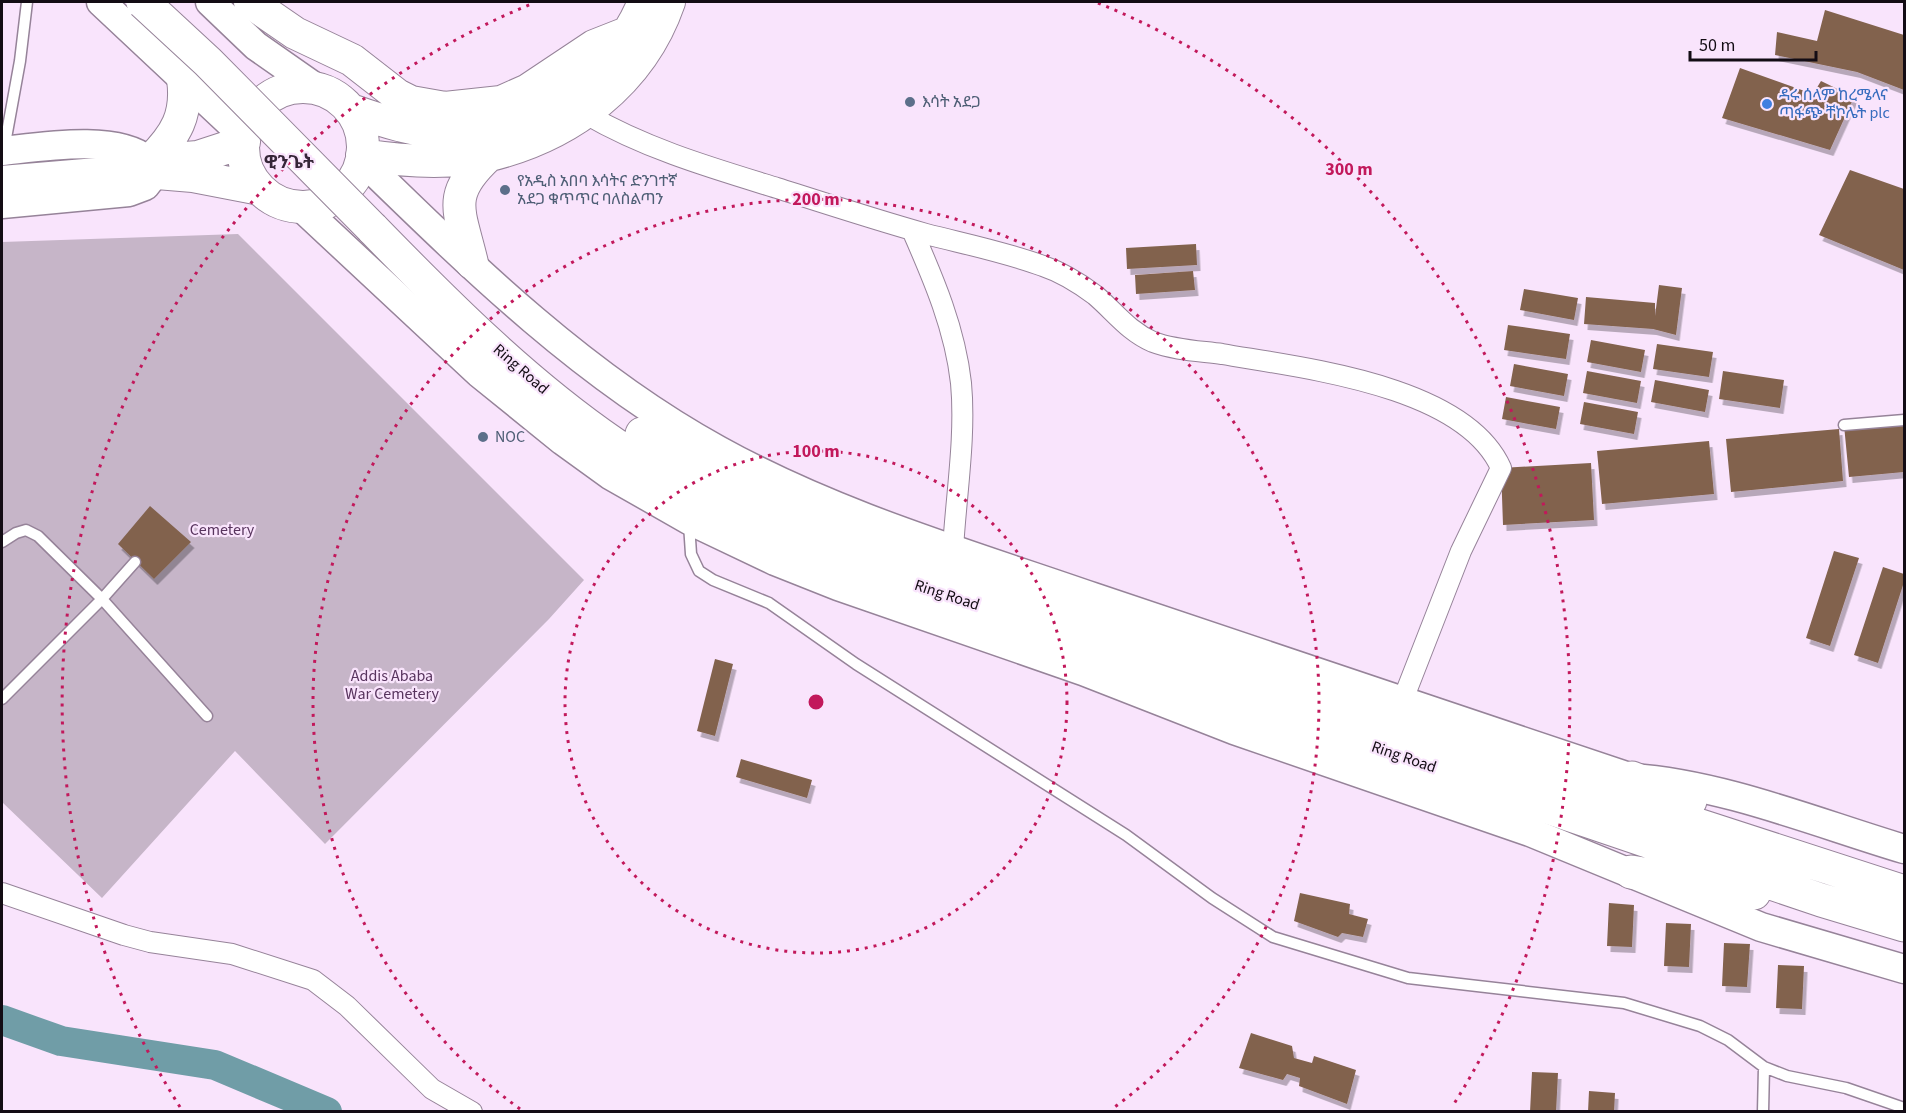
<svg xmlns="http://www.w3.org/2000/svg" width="1906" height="1113" viewBox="0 0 1906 1113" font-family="'Source Sans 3','Noto Sans Ethiopic',sans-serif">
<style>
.green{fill:#c6b5c8}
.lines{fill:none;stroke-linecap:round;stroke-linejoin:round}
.river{stroke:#709da7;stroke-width:30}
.building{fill:#82624e;filter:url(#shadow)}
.service-casing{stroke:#968399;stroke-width:13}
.minor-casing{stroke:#968399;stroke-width:22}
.secondary-casing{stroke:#968399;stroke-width:31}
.primary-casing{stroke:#968399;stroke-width:34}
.trunk-casing{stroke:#968399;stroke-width:35}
.service{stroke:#fff;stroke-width:10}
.minor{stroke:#fff;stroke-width:20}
.secondary{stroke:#fff;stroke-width:28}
.primary{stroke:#fff;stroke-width:32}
.trunk{stroke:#fff;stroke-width:33}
.trunk-bridge-casing{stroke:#968399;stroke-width:35;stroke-linecap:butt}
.trunk-bridge{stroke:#fff;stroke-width:33}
.ring{fill:none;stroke:#c2185b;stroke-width:3;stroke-dasharray:3 6}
.service-dot{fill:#5c6f8a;stroke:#f9e4fc;stroke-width:2}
.shop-dot{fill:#3f7fe0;stroke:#f9e4fc;stroke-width:2}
.labels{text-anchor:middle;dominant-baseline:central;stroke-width:4.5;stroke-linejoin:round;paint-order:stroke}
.shop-label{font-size:16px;fill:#366cbe;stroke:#f9e4fc;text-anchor:start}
.service-label{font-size:16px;fill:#4e5e75;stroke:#f9e4fc;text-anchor:start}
.street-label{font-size:16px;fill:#130c14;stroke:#f9e4fc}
.park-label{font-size:16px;fill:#58345e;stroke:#f9e4fc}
.neighbourhood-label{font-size:18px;font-weight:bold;fill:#362638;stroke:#f9e4fc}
.centre{fill:#c2185b;stroke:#f9e4fc;stroke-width:3}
.ring-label{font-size:18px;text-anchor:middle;font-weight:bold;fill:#c2185b;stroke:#f9e4fc;stroke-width:4.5;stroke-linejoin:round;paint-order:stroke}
</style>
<defs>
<filter id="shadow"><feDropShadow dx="3.5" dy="6" stdDeviation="0" flood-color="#0004"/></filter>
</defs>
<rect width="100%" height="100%" fill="#f9e4fc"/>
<path class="green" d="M 238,234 L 584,580 L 549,619 L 325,844 L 235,751 L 102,898 L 2,802 L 2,242 Z"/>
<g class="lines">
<path class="river" d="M 2,1020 L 61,1041 L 215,1065 L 327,1112"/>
</g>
<path class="building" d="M 1825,10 L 1904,35 L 1904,90 L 1857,72 L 1775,55 L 1777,32 L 1817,41 Z
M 1740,68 L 1813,94 L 1821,81 L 1854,97 L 1830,150 L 1722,118 Z
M 1850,170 L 1904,189 L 1904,270 L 1819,235 Z
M 1196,244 L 1197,265 L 1127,269 L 1126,248 Z
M 1193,271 L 1195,290 L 1136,294 L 1135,275 Z
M 1659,285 L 1682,288 L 1676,335 L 1653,329 L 1584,324 L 1586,297 L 1655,303 L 1655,316 Z
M 1524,289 L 1578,298 L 1574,320 L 1520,310 Z
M 1508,325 L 1570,334 L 1566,359 L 1504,350 Z
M 1591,340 L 1645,350 L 1641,372 L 1587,362 Z
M 1657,344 L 1713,352 L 1709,377 L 1653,369 Z
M 1514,364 L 1568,374 L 1564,396 L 1510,386 Z
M 1587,371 L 1641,381 L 1637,403 L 1583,393 Z
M 1723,371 L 1784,380 L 1780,408 L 1719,399 Z
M 1655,380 L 1709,390 L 1705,412 L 1651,402 Z
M 1506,397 L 1560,407 L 1556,429 L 1502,419 Z
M 1584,402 L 1638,412 L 1634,434 L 1580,424 Z
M 1904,419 L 1904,472 L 1849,477 L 1844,425 Z
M 1839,429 L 1843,481 L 1731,492 L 1726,439 Z
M 1709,441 L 1714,494 L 1602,504 L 1597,451 Z
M 1591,463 L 1594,520 L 1503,525 L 1501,468 Z
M 150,506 L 191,542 L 154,579 L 118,544 Z
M 1834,551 L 1859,558 L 1830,646 L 1806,638 Z
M 1883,567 L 1904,574 L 1904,582 L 1878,663 L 1854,655 Z
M 715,659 L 733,664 L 715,736 L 697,731 Z
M 741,759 L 812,780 L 807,798 L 736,777 Z
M 1300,893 L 1350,904 L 1349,914 L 1368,919 L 1363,937 L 1342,933 L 1338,937 L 1294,921 Z
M 1609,903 L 1634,905 L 1632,947 L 1607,946 Z
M 1666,923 L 1691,924 L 1689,967 L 1664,966 Z
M 1724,943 L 1750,944 L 1747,987 L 1722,986 Z
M 1778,965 L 1804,966 L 1802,1009 L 1776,1008 Z
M 1251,1033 L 1292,1046 L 1294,1058 L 1312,1063 L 1314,1056 L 1356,1070 L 1347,1104 L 1299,1086 L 1300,1078 L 1287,1074 L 1283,1080 L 1239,1068 Z
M 1532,1072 L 1558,1073 L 1556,1112 L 1530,1112 Z
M 1589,1091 L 1615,1093 L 1614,1112 L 1588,1112 Z"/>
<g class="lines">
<g class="service-casing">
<path id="service" d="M 4,149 L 20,61 L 27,2
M 1844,425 L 1904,420
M 689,524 L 691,554 L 699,571 L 713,580 L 769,603 L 856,664 L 1126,835 L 1212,898 L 1273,937 L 1408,978 L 1624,1003 L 1700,1026 L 1728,1040 L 1764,1067 L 1787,1076 L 1846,1088 L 1904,1108
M 2,542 L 16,533 L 26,530 L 38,536 L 102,599 L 135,562
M 2,699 L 102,599 L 207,716
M 1763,1112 L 1764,1067"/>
</g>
<g class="minor-casing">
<path id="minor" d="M 586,114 C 646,149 712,168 777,188 C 827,204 876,220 926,234 C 965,244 1005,252 1043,266 C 1061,272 1079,283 1095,295 C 1115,312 1128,331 1153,342 C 1174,350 1200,351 1222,354 C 1302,368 1464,385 1501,468 L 1461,551 L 1402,702
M 912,230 C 934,280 955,329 961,383 C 966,436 956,496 953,549
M 2,893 L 124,935 L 150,942 L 232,954 L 313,980 L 347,1006 L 432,1089 L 472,1112"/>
</g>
<g class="secondary-casing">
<path id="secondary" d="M 101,2 L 244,136
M 210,2 L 256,46 L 316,88
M 2,151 C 40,147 117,134 147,160
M 362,160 C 471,266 583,376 718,450 C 835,515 966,553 1093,597 C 1272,658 1452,718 1632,778 C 1722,784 1817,823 1904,849
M 2,204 L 129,192 L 145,186 L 156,172
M 301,207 L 479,373 L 563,441 L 610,475 L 689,520 L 775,561 L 838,586 L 1083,671 L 1234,730 L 1530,832 L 1761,927 L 1904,969"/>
</g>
<g class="primary-casing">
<path id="primary" d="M 250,2 L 295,33 L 352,60 L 397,95 L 411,102 L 445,108 L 501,102 L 528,90 L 594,46 L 627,33
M243 147a60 60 0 1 1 120 0a60 60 0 1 1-120 0Z
M 351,110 C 382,121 416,132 449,132 C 533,132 612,79 644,2
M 362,155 C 402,161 450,165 490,155 C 571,135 641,83 669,2
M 151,160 C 176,135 188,115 183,79
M 161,160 L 198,157 L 244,142
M 2,182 L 133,171 L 193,176 L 260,189
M 472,263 C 460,211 445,196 488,156"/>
</g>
<g class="trunk-casing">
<path id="trunk" d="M 372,228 C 447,305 525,383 614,444 C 757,541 924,586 1085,642 C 1141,662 1196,686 1252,706 C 1441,772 1632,835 1821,900 L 1904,925
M 642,434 L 714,476 L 784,509 L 935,566 L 1092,620 L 1181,655 L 1377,721 L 1904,892
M 1632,778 L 1690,801
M 1631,872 L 1754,893"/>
</g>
<use href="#service" class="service"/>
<use href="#minor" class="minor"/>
<use href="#secondary" class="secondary"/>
<use href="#primary" class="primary"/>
<use href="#trunk" class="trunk"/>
<g class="trunk-bridge-casing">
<path id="trunk-bridge" d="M 143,2 L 208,62 L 372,228"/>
</g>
<use href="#trunk-bridge" class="trunk-bridge"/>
</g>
<g class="ring">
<circle cx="816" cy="702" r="251"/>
<path d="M520 1109A503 503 0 1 1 1112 1109"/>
<path d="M180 1107A754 754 0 0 1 534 3M1098 3A754 754 0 0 1 1452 1107"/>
</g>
<g class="service-dot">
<circle cx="910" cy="102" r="6"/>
<circle cx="505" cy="190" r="6"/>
<circle cx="483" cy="437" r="6"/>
</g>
<circle class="shop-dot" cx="1767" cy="104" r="6"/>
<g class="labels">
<g class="shop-label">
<text x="1779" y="95">ዳሩ ሰላም ከረሜላና<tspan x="1779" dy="18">ጣፋጭ ቸኮሌት plc</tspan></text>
</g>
<g class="service-label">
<text x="922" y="102">እሳት አደጋ</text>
<text x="517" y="181">የአዲስ አበባ እሳትና ድንገተኛ<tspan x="517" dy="18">አደጋ ቁጥጥር ባለስልጣን</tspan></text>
<text x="495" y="437">NOC</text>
</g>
<g class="street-label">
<text transform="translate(521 369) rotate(41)">Ring Road</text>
<text transform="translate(947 595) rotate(18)">Ring Road</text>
<text transform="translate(1404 757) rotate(19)">Ring Road</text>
</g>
<g class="park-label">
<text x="222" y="530">Cemetery</text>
<text x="392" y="676">Addis Ababa<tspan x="392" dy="18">War Cemetery</tspan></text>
</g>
<g class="neighbourhood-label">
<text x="289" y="162">ዊንጌት</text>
</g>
</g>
<circle cx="816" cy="702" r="9" class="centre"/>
<g class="ring-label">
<text x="1349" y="175">300 m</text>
<text x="816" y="205">200 m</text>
<text x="816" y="457">100 m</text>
</g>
<rect width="1906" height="1113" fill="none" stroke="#130c14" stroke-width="6"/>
<path d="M1690 51v9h126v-9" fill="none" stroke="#130c14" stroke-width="3"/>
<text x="1699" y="51" font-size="18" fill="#130c14" stroke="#f9e4fc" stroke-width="4.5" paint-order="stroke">50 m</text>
</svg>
